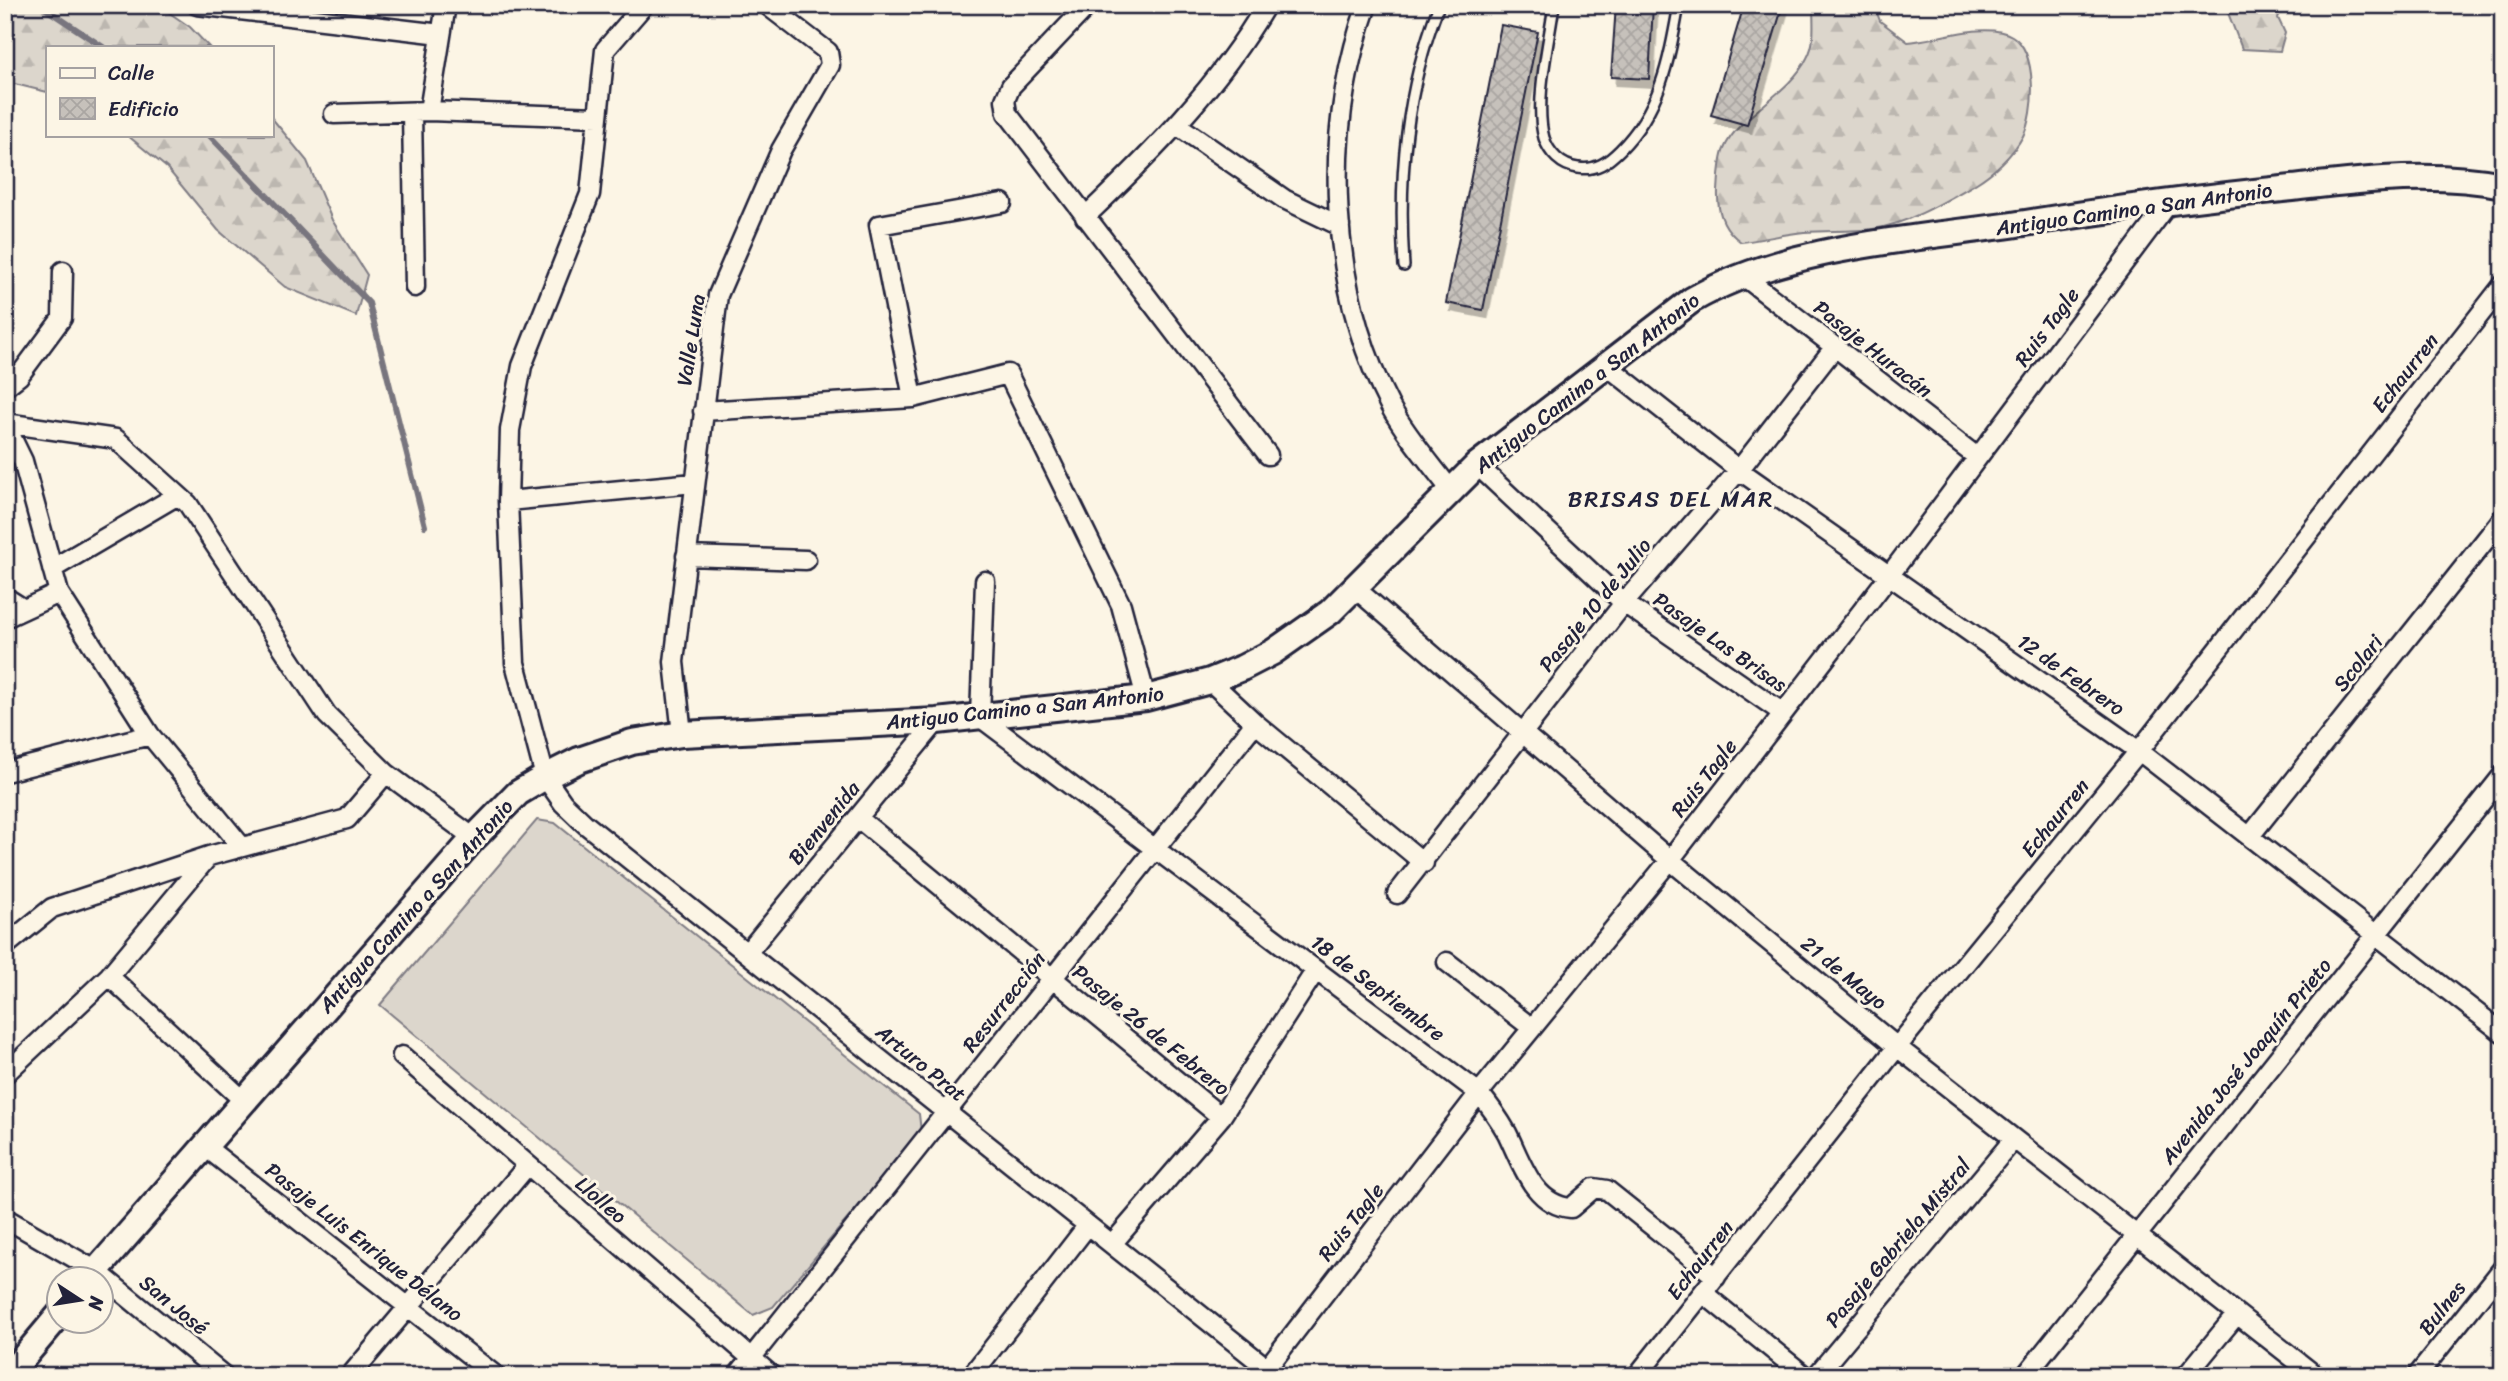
<svg xmlns="http://www.w3.org/2000/svg" width="2508" height="1381" viewBox="0 0 2508 1381" font-family="Sriracha,sans-serif">
<style>
.forest{fill:url(#forest-firs);stroke:#7f7c84;stroke-width:2}
.garden{fill:#dcd6cc;stroke:#7f7c84;stroke-width:2}
.lines{fill:none;stroke-linecap:round;stroke-linejoin:round}
.stream{stroke:#78757e;stroke-width:6}
.building{fill:url(#building-cross-hatch);stroke:#22223b;stroke-width:2;filter:url(#shadow)}
.lane-casing{stroke:#22223b;stroke-width:14}
.street-casing{stroke:#22223b;stroke-width:23}
.secondary-casing{stroke:#22223b;stroke-width:30}
.lane{stroke:#fcf5e5;stroke-width:9}
.street{stroke:#fcf5e5;stroke-width:18}
.secondary{stroke:#fcf5e5;stroke-width:24}
.labels{text-anchor:middle;dominant-baseline:central;stroke-width:6;stroke-linejoin:round;paint-order:stroke}
.street-label{font-size:21px;fill:#22223b;stroke:#fcf5e5}
.neighbourhood-label{font-size:23px;letter-spacing:2px;fill:#22223b;stroke:#fcf5e5}
</style>
<defs>
<pattern id="forest-firs" width="22" height="20" patternUnits="userSpaceOnUse" patternTransform="scale(1.75)"><rect width="22" height="20" fill="#dcd6cc"/><path d="M5 1l3.5 6h-7zM16 11l3.5 6h-7z" fill="#bcb7b0"/></pattern>
<pattern id="building-cross-hatch" width="8" height="8" patternUnits="userSpaceOnUse" patternTransform="scale(1.75)"><rect width="8" height="8" fill="#c6c1bb"/><path d="M0 0l8 8M0 8l8-8" fill="none" stroke="#aaa6a2"/></pattern>
<filter id="shadow"><feDropShadow dx="4.5" dy="8" stdDeviation="0" flood-color="#0004"/></filter>
</defs>
<rect width="100%" height="100%" fill="#fcf5e5"/>
<filter id="ink" filterUnits="userSpaceOnUse"><feTurbulence type="fractalNoise" baseFrequency=".0143" numOctaves="2"/><feDisplacementMap in="SourceGraphic" scale="14" xChannelSelector="R" yChannelSelector="G"/><feConvolveMatrix kernelMatrix="1 2 1 2 8 2 1 2 1" color-interpolation-filters="sRGB"/></filter>
<g filter="url(#ink)">
<path class="forest" d="M 5,5 L 158,5 L 190,27 L 209,47 L 47,47 L 47,92 L 15,84 L 5,88 Z
M 1813,5 L 1874,5 L 1880,21 L 1908,42 C 1935,40 1987,21 2012,36 C 2038,51 2035,113 2023,136 C 2013,155 1993,173 1975,184 C 1944,202 1908,224 1873,229 C 1850,232 1827,230 1804,232 C 1783,234 1763,240 1741,242 C 1724,230 1717,212 1718,191 C 1719,179 1719,160 1724,149 C 1738,115 1789,95 1807,58 C 1816,42 1813,23 1813,5 Z
M 2225,5 L 2283,5 L 2278,18 L 2285,33 L 2280,51 L 2242,49 Z
M 271,117 L 307,161 L 332,220 L 367,275 L 356,316 L 285,287 L 218,230 L 167,168 L 127,135 L 271,135 Z"/>
<path class="garden" d="M 537,820 L 555,823 L 919,1114 L 921,1132 L 773,1307 L 753,1315 L 380,1005 Z"/>
<g class="lines">
<path class="stream" d="M 40,5 L 103,47
M 209,135 L 369,303 L 425,526"/>
</g>
<path class="building" d="M 1616,5 L 1653,5 L 1649,79 L 1611,77 Z
M 1744,5 L 1783,5 L 1747,125 L 1711,115 Z
M 1501,25 L 1538,32 L 1483,310 L 1446,303 Z"/>
<g class="lines">
<g class="lane-casing">
<path id="lane" d="M 1554,5 C 1549,43 1534,102 1544,138 C 1549,153 1561,166 1578,168 C 1596,171 1608,162 1620,150 C 1661,109 1669,60 1679,5
M 1404,266 C 1398,176 1406,90 1439,5"/>
</g>
<g class="street-casing">
<path id="street" d="M 197,5 L 441,34
M 644,5 L 605,50 L 590,194 L 522,366 L 510,430 L 508,501 L 515,663 L 545,777 L 563,803 L 585,824 L 1277,1376
M 1088,5 L 1011,86 L 1005,100 L 1007,113 L 1268,455
M 1367,5 C 1322,131 1328,287 1390,406 C 1407,437 1432,465 1453,493
M 429,111 L 446,5
M 412,112 L 415,287
M 334,114 L 429,111 L 598,117
M 1177,125 L 1284,199 L 1340,226
M 1085,217 C 1153,152 1218,87 1266,5
M 1742,275 L 1977,457
M 1606,365 L 1739,470 L 2139,751 L 2503,1033
M 5,387 L 19,376 L 62,318 L 63,271
M 913,398 L 879,225 L 1002,203
M 703,411 L 913,398 L 1008,374 L 1121,605 L 1146,698
M 5,423 L 116,439 L 188,504 L 327,715 L 386,773 L 474,838
M 5,424 L 23,461 L 59,593 L 150,735 L 242,847
M 1477,465 L 1624,603 L 1783,713
M 508,501 L 694,483
M 686,556 L 806,560
M 52,569 L 178,495
M 985,581 L 980,717 L 1479,1093 C 1490,1106 1499,1119 1507,1133 C 1521,1161 1533,1205 1571,1208 L 1594,1188 L 1607,1190 L 1716,1277
M 1356,589 L 1670,860 L 1897,1047 L 2316,1376
M 5,597 L 24,609
M 5,618 L 59,593
M 1210,681 L 1255,723 L 1424,863
M 682,734 L 674,662 L 718,295 L 781,150 L 830,65 L 828,52 L 767,5
M 5,772 L 150,735
M 858,818 L 1221,1117
M 2250,836 L 2503,518
M 1397,894 L 1624,603 L 1739,470 L 1834,348
M 5,946 L 52,908 L 209,856 L 347,819 L 386,773
M 747,953 L 937,721
M 1447,962 L 1532,1028
M 109,976 L 243,1100
M 402,1056 L 772,1376
M 5,1074 L 109,976 L 208,857
M 203,1145 L 496,1376
M 5,1218 L 95,1270 L 224,1376
M 1112,1244 L 1221,1117 L 1316,970
M 1703,1293 L 1805,1376
M 350,1376 L 527,1166
M 737,1376 L 1255,723
M 971,1376 L 1088,1225
M 1261,1376 L 1479,1093 L 1670,860 L 1889,576 L 2171,200
M 1637,1376 L 1897,1047 L 2139,751 L 2503,285
M 1816,1376 L 2014,1139
M 2025,1376 L 2503,775
M 2186,1376 L 2237,1314
M 2417,1376 L 2503,1268"/>
</g>
<g class="secondary-casing">
<path id="secondary" d="M 88,1280 L 474,838 L 518,793 L 545,777 L 579,760 L 632,742 L 682,734 L 937,721 L 1146,698 L 1210,681 L 1242,668 L 1273,652 L 1330,612 L 1477,465 L 1692,300 C 1787,245 1917,239 2025,223 C 2114,209 2203,197 2292,188 C 2363,180 2433,171 2503,185
M 8,1376 L 60,1314"/>
</g>
<use href="#lane" class="lane"/>
<use href="#street" class="street"/>
<use href="#secondary" class="secondary"/>
</g>
</g>
<g class="labels">
<g class="street-label">
<text transform="translate(2134 209) rotate(-8)">Antiguo Camino a San Antonio</text>
<text transform="translate(2047 327) rotate(-53)">Ruis Tagle</text>
<text transform="translate(691 340) rotate(-81)">Valle Luna</text>
<text transform="translate(1873 349) rotate(38)">Pasaje Huracán</text>
<text transform="translate(2405 373) rotate(-52)">Echaurren</text>
<text transform="translate(1587 383) rotate(-38)">Antiguo Camino a San Antonio</text>
<text transform="translate(1595 605) rotate(-51)">Pasaje 10 de Julio</text>
<text transform="translate(1720 642) rotate(35)">Pasaje Las Brisas</text>
<text transform="translate(2358 663) rotate(-51)">Scolari</text>
<text transform="translate(2071 675) rotate(35)">12 de Febrero</text>
<text transform="translate(1025 708) rotate(-6)">Antiguo Camino a San Antonio</text>
<text transform="translate(1704 778) rotate(-52)">Ruis Tagle</text>
<text transform="translate(2055 818) rotate(-51)">Echaurren</text>
<text transform="translate(824 823) rotate(-51)">Bienvenida</text>
<text transform="translate(416 906) rotate(-48)">Antiguo Camino a San Antonio</text>
<text transform="translate(1844 973) rotate(39)">21 de Mayo</text>
<text transform="translate(1378 988) rotate(37)">18 de Septiembre</text>
<text transform="translate(1004 1002) rotate(-52)">Resurrección</text>
<text transform="translate(1151 1030) rotate(39)">Pasaje 26 de Febrero</text>
<text transform="translate(2246 1061) rotate(-51)">Avenida José Joaquín Prieto</text>
<text transform="translate(921 1063) rotate(39)">Arturo Prat</text>
<text transform="translate(601 1200) rotate(41)">Llolleo</text>
<text transform="translate(1351 1222) rotate(-52)">Ruis Tagle</text>
<text transform="translate(364 1242) rotate(38)">Pasaje Luis Enrique Délano</text>
<text transform="translate(1898 1243) rotate(-50)">Pasaje Gabriela Mistral</text>
<text transform="translate(1700 1260) rotate(-52)">Echaurren</text>
<text transform="translate(174 1305) rotate(39)">San José</text>
<text transform="translate(2442 1308) rotate(-52)">Bulnes</text>
</g>
<g class="neighbourhood-label">
<text x="1671" y="499">BRISAS DEL MAR</text>
</g>
</g>
<rect width="2508" height="1381" fill="none" stroke="#fcf5e5" stroke-width="28"/>
<rect x="14" y="14" width="2480" height="1353" fill="none" stroke="#22223b" stroke-width="2.5" filter="url(#ink)"/>
<rect x="46" y="46" width="228" height="91" fill="#fcf5e5" stroke="#a5a1a1" stroke-width="2"/>
<rect x="60" y="68" width="35" height="10" fill="#fcf5e5" stroke="#a5a1a1" stroke-width="2"/>
<text x="108" y="80" font-size="21" fill="#22223b">Calle</text>
<rect x="60" y="98" width="35" height="21" fill="url(#building-cross-hatch)" stroke="#a5a1a1" stroke-width="2"/>
<text x="108" y="116" font-size="21" fill="#22223b">Edificio</text>
<g transform="translate(80 1300) rotate(102)"><circle r="33" fill="#fcf5e5" stroke="#a5a1a1" stroke-width="2"/>
<path d="M0-5L12 26L0 18L-12 26Z" fill="#22223b"/>
<text y="-10" font-size="19" font-weight="bold" text-anchor="middle" fill="#22223b">N</text>
</g>
</svg>
